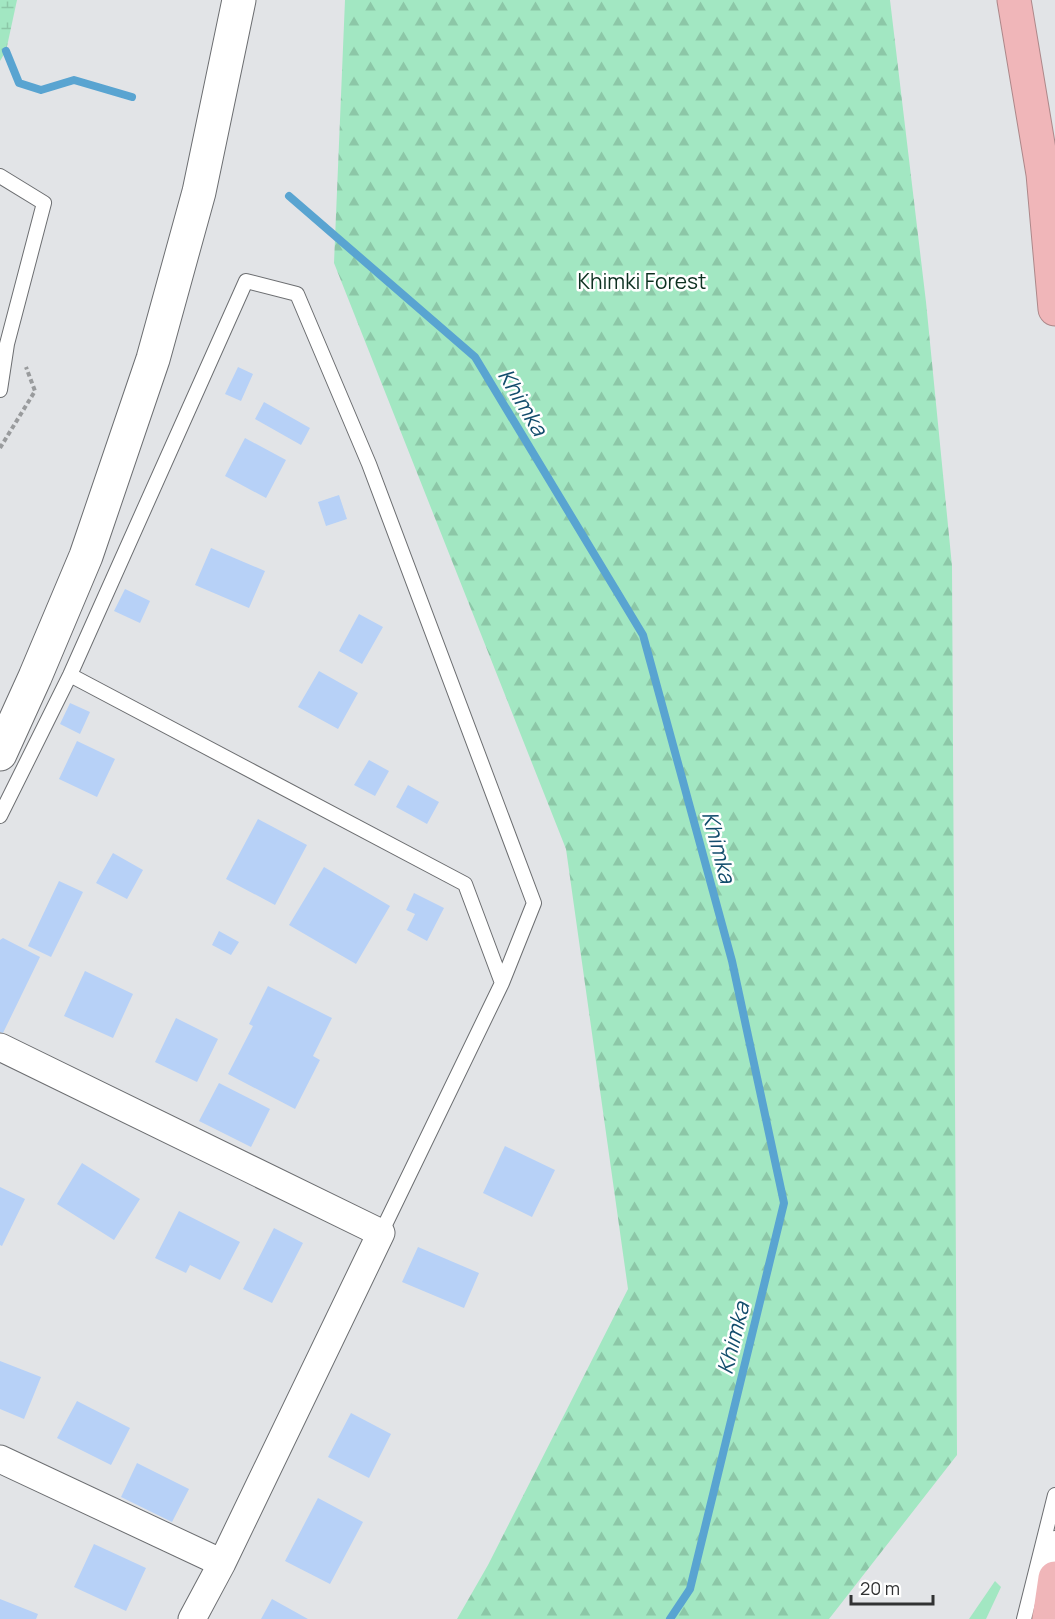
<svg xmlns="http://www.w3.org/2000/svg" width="1055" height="1619" viewBox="0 0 1055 1619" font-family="Manrope,sans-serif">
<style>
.green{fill:#a2e7c2}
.forest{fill:url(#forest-firs)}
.wetland{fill:url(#wetland-marsh)}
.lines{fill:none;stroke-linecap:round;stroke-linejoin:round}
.stream{stroke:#59a4d1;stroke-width:8}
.building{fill:#b7d1f7}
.service-casing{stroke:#6c6e71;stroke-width:16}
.minor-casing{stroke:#6c6e71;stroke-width:29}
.tertiary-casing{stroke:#6c6e71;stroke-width:35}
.motorway-casing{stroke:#ad888a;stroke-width:35}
.path{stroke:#999b9d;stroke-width:4;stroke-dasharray:4.5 3;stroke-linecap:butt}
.service{stroke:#fff;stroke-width:14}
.minor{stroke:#fff;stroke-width:27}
.tertiary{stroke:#fff;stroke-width:33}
.motorway{stroke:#f0b6b9;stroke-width:33}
.labels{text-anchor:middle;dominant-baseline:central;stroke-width:5;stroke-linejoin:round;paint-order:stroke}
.park-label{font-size:21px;fill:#0d3121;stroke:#fff}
.water-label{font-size:22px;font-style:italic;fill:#124d6c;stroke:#fff}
</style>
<defs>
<pattern id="forest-firs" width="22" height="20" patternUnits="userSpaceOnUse" patternTransform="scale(1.5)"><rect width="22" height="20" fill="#a2e7c2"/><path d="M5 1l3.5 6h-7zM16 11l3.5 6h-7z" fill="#8cc7a7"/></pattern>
<pattern id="wetland-marsh" width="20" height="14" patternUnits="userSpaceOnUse" patternTransform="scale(1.5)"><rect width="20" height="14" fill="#a2e7c2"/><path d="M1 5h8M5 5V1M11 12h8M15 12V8" fill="none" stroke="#8cc7a7"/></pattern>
</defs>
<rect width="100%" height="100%" fill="#e2e4e7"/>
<path class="green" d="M 995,1581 L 1001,1587 L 986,1619 L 969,1619 Z"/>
<path class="forest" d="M 345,0 L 890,0 L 926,302 L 952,566 L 957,1455 L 829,1619 L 457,1619 L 488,1565 L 628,1289 L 566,849 L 334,263 Z"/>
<path class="wetland" d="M 0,0 L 17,0 L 6,51 L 0,61 Z"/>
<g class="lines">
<path class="stream" d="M 6,51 L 19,83 L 41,90 L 74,80 L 132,97
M 289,196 L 475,357 L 643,635 L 732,961 L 784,1203 L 690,1589 L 670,1619"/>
</g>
<path class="building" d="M 238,367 L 253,374 L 241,401 L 225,394 Z
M 264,402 L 310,428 L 301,445 L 255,419 Z
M 245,438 L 286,460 L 266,498 L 225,476 Z
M 339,495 L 347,519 L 326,526 L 318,502 Z
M 211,548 L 265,571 L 249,608 L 195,585 Z
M 125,589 L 150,601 L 140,623 L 114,611 Z
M 359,614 L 383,627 L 362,664 L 339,651 Z
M 319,671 L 358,693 L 338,729 L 298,707 Z
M 70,703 L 90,712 L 80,734 L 60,724 Z
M 77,741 L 115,759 L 97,797 L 59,779 Z
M 369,760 L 389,771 L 375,796 L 354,785 Z
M 408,785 L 439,802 L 427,824 L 396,807 Z
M 258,819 L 307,845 L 275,905 L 226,879 Z
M 113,853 L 143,870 L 127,899 L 96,883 Z
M 324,867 L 390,906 L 356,964 L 289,925 Z
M 59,881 L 83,892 L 51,957 L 28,946 Z
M 414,893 L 444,908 L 427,941 L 407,930 L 415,914 L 406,910 Z
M 219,931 L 239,942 L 231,955 L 212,945 Z
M 3,938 L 40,957 L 3,1033 L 0,1032 L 0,940 Z
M 85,971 L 133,994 L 113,1038 L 64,1016 Z
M 268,986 L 332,1018 L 313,1056 L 320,1060 L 295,1109 L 228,1074 L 253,1026 L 249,1024 Z
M 176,1018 L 218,1039 L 197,1082 L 155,1062 Z
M 219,1083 L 270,1109 L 251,1147 L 199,1121 Z
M 505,1146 L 555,1170 L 532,1217 L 483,1193 Z
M 82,1163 L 140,1199 L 114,1240 L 57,1204 Z
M 0,1187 L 25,1199 L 2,1246 L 0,1245 Z
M 179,1211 L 240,1242 L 220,1280 L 190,1265 L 186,1273 L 155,1258 Z
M 274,1228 L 303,1243 L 272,1303 L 243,1289 Z
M 418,1247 L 479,1273 L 464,1308 L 402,1282 Z
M 0,1361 L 41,1377 L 24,1419 L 0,1409 Z
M 77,1401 L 130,1428 L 111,1465 L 57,1438 Z
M 351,1413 L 391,1434 L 369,1478 L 328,1457 Z
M 137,1463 L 189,1489 L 172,1522 L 121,1497 Z
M 318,1498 L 363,1522 L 330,1584 L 285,1561 Z
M 94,1544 L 146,1568 L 126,1611 L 74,1587 Z
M 0,1599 L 38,1614 L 36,1619 L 0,1619 Z
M 272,1599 L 308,1619 L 261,1619 Z"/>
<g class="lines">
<g class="service-casing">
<path id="service" d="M 0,176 L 44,203 L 7,344 L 0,390
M 70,675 L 465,884 L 502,983 L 381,1233
M 0,816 L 70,675 L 246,281 L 297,294 L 369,464 L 534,903 L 502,983
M 1046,1580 L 1055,1538
M 1024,1619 L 1055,1495"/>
</g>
<g class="minor-casing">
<path id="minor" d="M 0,1047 L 381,1233 L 222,1563 L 192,1619
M 0,1459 L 222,1563"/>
</g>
<g class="tertiary-casing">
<path id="tertiary" d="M 0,754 L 35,677 L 86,556 L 153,359 L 199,192 L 239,0"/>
</g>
<g class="motorway-casing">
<path id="motorway" d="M 1014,0 L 1043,174 L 1055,309
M 1049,1619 L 1055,1578"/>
</g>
<path class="path" d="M 0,448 L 35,391 L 26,367"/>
<use href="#service" class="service"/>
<use href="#minor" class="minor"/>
<use href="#tertiary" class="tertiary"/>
<use href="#motorway" class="motorway"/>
</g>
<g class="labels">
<g class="park-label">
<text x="642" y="281">Khimki Forest</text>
</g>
<g class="water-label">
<text transform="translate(523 402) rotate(59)">Khimka</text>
<text transform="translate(719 847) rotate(75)">Khimka</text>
<text transform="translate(733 1338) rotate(-76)">Khimka</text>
</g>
</g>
<path d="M851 1595v9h82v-9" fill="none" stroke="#313233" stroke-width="3"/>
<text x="860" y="1595" font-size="18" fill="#313233" stroke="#ffffff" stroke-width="4.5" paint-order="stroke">20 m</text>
</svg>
